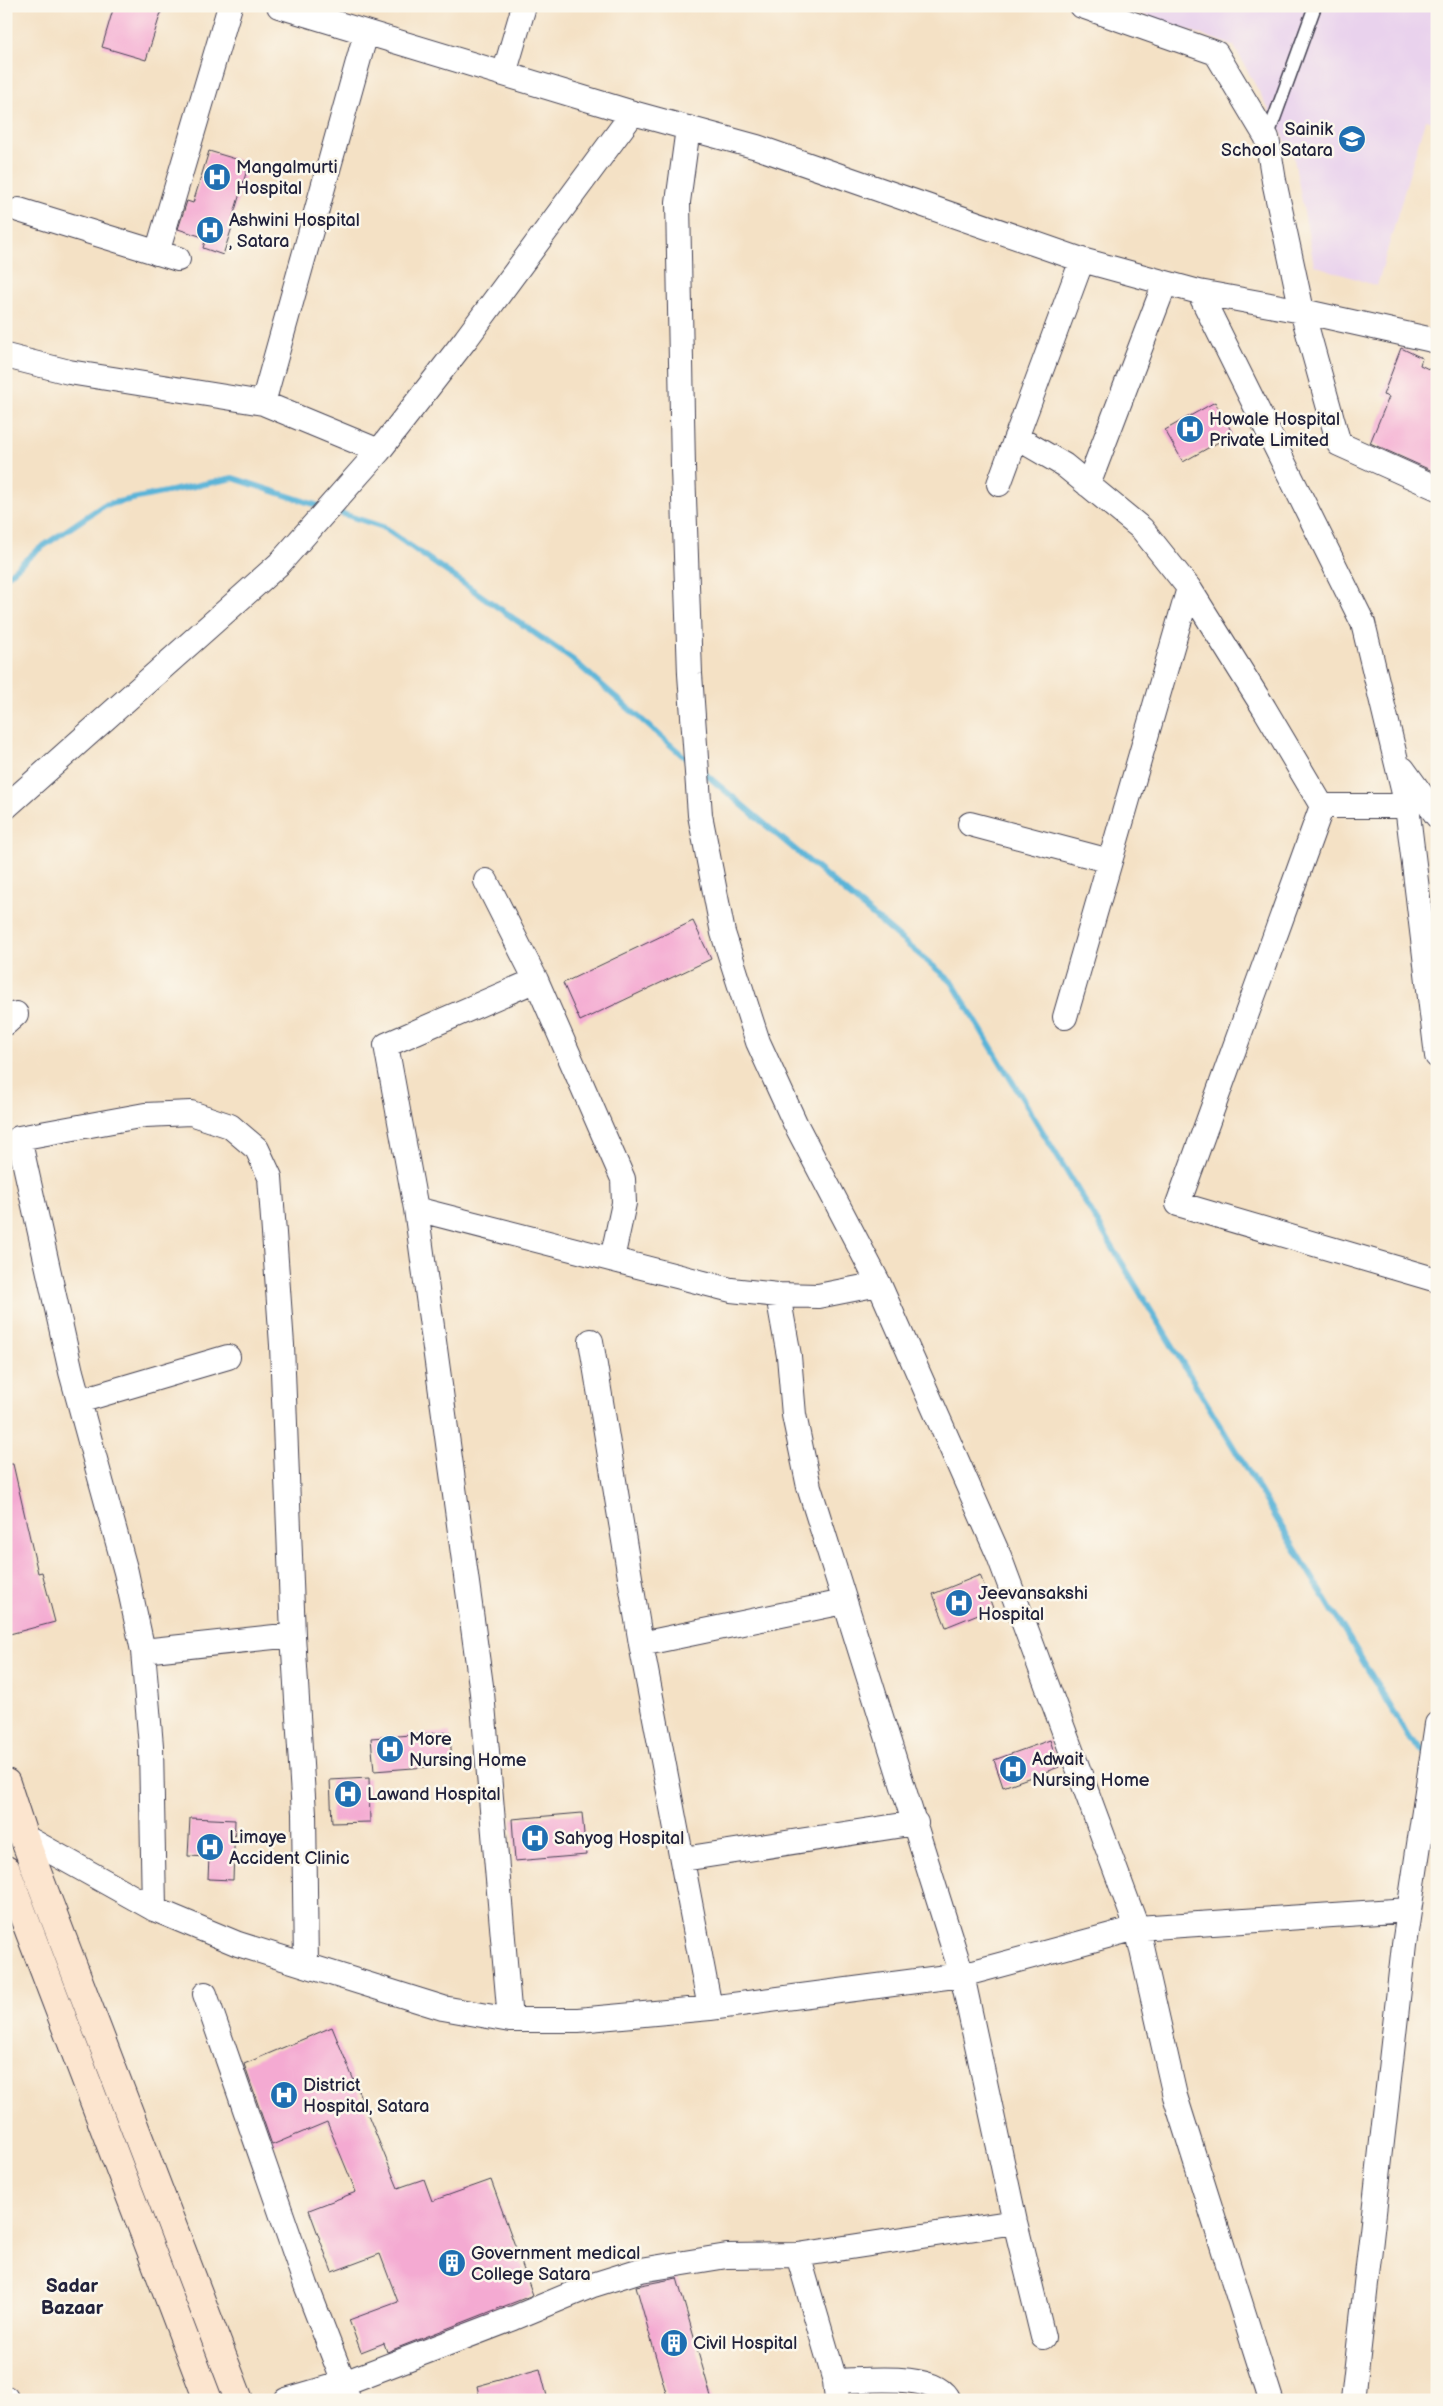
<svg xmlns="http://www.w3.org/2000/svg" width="1443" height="2406" viewBox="0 0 1443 2406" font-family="'Balsamiq Sans',sans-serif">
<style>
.built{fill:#e9d2ed}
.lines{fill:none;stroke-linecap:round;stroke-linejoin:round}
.stream{stroke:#5ab4d8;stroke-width:6}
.building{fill:#f4aad2}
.lane-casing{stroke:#423f50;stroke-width:15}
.street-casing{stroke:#423f50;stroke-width:26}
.secondary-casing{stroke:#423f50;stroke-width:30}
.lane{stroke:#fff;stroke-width:12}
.street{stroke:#fff;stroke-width:24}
.secondary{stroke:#fce5cf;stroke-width:28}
.labels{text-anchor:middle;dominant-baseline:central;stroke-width:5;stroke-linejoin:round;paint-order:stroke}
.poi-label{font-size:18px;fill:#22223b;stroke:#fbf7ec;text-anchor:start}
.neighbourhood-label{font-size:19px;font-weight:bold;fill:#22223b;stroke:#fbf7ec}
</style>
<rect width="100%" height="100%" fill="#fbf7ec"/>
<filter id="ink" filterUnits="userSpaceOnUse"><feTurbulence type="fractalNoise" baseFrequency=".02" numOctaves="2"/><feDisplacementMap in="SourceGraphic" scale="10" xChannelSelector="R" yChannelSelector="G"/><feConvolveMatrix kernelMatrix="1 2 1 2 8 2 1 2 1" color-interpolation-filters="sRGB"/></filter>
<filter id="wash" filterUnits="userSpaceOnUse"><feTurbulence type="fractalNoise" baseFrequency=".0096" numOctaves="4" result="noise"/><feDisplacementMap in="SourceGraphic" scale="20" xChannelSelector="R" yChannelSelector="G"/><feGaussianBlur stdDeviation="1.12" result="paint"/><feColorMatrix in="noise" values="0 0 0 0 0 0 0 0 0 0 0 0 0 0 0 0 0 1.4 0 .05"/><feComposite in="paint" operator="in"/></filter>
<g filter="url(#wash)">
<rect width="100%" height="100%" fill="#f4e1c5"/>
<path class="built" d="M 1124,6 L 1437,6 L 1437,123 L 1425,120 L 1377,286 L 1314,265 L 1293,154 L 1234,46 L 1124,8 Z"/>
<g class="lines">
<path class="stream" d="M 334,511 L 383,527 L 573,660 L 689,761
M 6,577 L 36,551 L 104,505 L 233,478 L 322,507
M 703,772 L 952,982 L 1410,1739 L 1426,1753"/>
</g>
<g id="blocks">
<path class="building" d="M 114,6 L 163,6 L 146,60 L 102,47 Z
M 209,151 L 249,163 L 233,217 L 235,218 L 223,255 L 203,248 L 206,238 L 178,229 L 187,201 L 193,203 Z
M 1401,348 L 1422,358 L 1420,365 L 1437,373 L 1437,473 L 1370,443 L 1389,397 L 1383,395 Z
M 1215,402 L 1233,434 L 1183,462 L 1165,430 Z
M 693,921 L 711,959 L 580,1021 L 563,983 Z
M 6,1464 L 13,1464 L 38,1573 L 42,1572 L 55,1622 L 6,1635 Z
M 980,1575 L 993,1608 L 946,1627 L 933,1594 Z
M 450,1732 L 452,1765 L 374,1771 L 371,1738 Z
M 1050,1740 L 1059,1767 L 1003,1787 L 994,1760 Z
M 369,1778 L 370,1822 L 332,1823 L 330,1780 Z
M 582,1813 L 586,1855 L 515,1861 L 512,1819 Z
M 190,1818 L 235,1820 L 233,1880 L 208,1879 L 209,1857 L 188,1856 Z
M 332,2027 L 398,2188 L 424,2179 L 432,2201 L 491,2180 L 533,2295 L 387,2352 L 384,2343 L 361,2352 L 349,2320 L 398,2302 L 380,2254 L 332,2272 L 309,2210 L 356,2192 L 327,2122 L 272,2145 L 244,2064 Z
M 677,2278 L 712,2400 L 668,2400 L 636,2286 Z
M 540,2369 L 548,2400 L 480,2400 L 477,2386 Z"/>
</g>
</g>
<g filter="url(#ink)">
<use href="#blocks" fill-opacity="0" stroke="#423f50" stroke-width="1"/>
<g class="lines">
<g class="lane-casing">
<path id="lane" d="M 1267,138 L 1315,6"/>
</g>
<g class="street-casing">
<path id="street" d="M 279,6 L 633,113 L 757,147 L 1082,260 L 1199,292 L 1363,623 L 1407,806 L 1437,1056
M 1082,6 L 1216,53 L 1267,138 L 1274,181 L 1302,311 L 1339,444 L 1437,488
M 366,33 L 263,403 L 379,451
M 504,74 L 524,6
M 19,210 L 178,259
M 157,253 L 230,6
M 1199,292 L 1302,311 L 1437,341
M 6,356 L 69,372 L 263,403
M 1016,437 L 1064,465 L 1142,529 L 1189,588 L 1264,708 L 1322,806 L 1407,806
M 999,484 L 1082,260
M 1088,485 L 1165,283
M 1403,769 L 1437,816
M 1322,806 L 1178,1204 L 1437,1280
M 6,807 L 279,564 L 379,451 L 466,339 L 633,113
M 970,824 L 1110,861
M 486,881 L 536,980 L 623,1179 L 624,1203 L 612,1259
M 536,980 L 386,1045 L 416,1209 L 731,1290 L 778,1295 L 818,1296 L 879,1284
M 1065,1017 L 1189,588
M 6,1023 L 16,1014
M 416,1209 L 482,1693 L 510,2020
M 778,1295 L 789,1356 L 794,1415 L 809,1487 L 962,1975 L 1015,2222 L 1043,2337
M 591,1341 L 641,1644 L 710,2008
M 79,1401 L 228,1357
M 641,1644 L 844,1602
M 143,1651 L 293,1635
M 16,1832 L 154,1909 L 238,1944 L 443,2008 L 510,2020 L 578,2020 L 710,2008 L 962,1975 L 1137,1928 L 999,1556 L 879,1284 L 795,1123 L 758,1042 L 723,933 L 700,815 L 690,674 L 683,468 L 678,202 L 688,128
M 683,1859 L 916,1823
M 154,1909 L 151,1746 L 143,1651 L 126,1572 L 71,1372 L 19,1138 L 145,1115 L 191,1113 L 230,1126 L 257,1149 L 270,1177 L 282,1345 L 293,1635 L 304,1813 L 306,1965
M 205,1994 L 306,2285 L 344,2383 L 348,2400
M 798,2255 L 835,2381 L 837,2400
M 835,2381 C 861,2381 936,2371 948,2400
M 6,2398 L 7,2400
M 286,2400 L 344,2383 L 514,2318 L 593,2285 L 641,2270 L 727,2256 L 798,2255 L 1015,2222
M 1271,2400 L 1175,2096 L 1137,1928 L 1409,1910
M 1353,2400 L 1404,1945 L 1437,1724"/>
</g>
<g class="secondary-casing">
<path id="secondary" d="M 6,1783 L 24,1838 L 239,2400
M 6,1870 L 208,2400"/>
</g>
<use href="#lane" class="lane"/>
<use href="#street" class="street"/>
<use href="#secondary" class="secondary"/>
</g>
</g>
<defs>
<g id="school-disc" transform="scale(1.4375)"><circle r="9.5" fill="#1f6fb2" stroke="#fbf7ec"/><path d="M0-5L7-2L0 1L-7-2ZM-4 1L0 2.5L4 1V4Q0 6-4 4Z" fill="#fff"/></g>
<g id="hospital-disc" transform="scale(1.4375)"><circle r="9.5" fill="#1f6fb2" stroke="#fbf7ec"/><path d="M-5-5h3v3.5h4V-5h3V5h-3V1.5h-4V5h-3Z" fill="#fff"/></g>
<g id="building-disc" transform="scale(1.4375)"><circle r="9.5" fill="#1f6fb2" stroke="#fbf7ec"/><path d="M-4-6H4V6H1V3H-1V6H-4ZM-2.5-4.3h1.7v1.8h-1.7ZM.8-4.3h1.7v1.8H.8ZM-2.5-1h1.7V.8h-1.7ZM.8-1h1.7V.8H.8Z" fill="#fff"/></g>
</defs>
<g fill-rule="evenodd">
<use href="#school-disc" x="1352" y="139"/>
<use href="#hospital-disc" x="217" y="177"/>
<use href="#hospital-disc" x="210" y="230"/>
<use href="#hospital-disc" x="1190" y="429"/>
<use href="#hospital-disc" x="959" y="1603"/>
<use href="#hospital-disc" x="390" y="1749"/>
<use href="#hospital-disc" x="1013" y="1769"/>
<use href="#hospital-disc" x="348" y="1794"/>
<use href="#hospital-disc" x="535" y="1838"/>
<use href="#hospital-disc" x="210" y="1847"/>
<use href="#hospital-disc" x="284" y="2095"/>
<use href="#building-disc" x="452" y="2263"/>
<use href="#building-disc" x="674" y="2343"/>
</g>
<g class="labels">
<g class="poi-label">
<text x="1333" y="129" text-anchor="end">Sainik<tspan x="1333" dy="21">School Satara</tspan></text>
<text x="236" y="167">Mangalmurti<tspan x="236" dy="21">Hospital</tspan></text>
<text x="229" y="220">Ashwini Hospital<tspan x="229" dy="21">, Satara</tspan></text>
<text x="1209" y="419">Howale Hospital<tspan x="1209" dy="21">Private Limited</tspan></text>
<text x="978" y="1593">Jeevansakshi<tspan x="978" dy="21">Hospital</tspan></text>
<text x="409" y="1739">More<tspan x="409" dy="21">Nursing Home</tspan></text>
<text x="1032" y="1759">Adwait<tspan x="1032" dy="21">Nursing Home</tspan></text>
<text x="367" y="1794">Lawand Hospital</text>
<text x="229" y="1837">Limaye<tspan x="229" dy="21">Accident Clinic</tspan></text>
<text x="554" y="1838">Sahyog Hospital</text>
<text x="303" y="2085">District<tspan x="303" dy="21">Hospital, Satara</tspan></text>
<text x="471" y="2253">Government medical<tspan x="471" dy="21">College Satara</tspan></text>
<text x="693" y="2343">Civil Hospital</text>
</g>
<g class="neighbourhood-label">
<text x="72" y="2286">Sadar<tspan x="72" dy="22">Bazaar</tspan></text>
</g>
</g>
<rect width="1443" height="2406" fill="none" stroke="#fbf7ec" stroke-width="25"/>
</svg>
